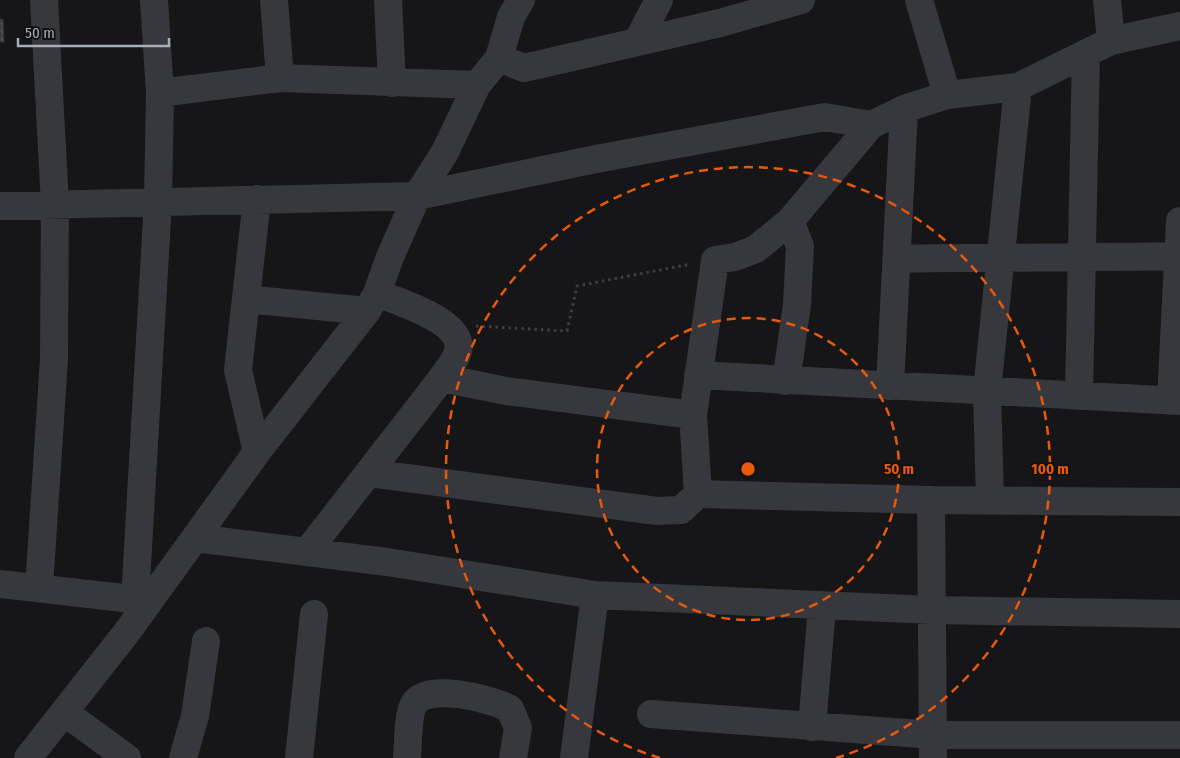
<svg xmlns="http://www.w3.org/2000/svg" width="1180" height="758" viewBox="0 0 1180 758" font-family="'Fira Sans Condensed',sans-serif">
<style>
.building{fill:url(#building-back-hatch);stroke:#303034}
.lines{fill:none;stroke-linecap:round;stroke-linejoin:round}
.path{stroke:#3d3f44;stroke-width:3;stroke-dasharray:2.5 4;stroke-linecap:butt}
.minor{stroke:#37383d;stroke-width:28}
.ring{fill:none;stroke:#e8590c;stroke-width:2.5;stroke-dasharray:9 6}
.centre{fill:#e8590c;stroke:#111113;stroke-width:2.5}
.ring-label{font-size:15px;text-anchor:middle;font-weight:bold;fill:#e8590c;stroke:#111113;stroke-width:4;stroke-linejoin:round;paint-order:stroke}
</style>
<defs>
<pattern id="building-back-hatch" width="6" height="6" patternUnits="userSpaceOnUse" patternTransform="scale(1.25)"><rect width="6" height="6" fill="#404145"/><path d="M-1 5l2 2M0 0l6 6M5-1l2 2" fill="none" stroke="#595a5e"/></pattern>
</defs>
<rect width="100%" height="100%" fill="#161618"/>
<path class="building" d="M 0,19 L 3,19 L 4,42 L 0,42 Z"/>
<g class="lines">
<path class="path" d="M 476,326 L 567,331 L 577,286 L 691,264"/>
<path class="minor" d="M 274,0 L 280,78
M 388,0 L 392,83
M 919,0 L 947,95
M 1107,0 L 1111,41
M 637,42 L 659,0
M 499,58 L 524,68 L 720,23 L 801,0
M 160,93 L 280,78 L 477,85
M 257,199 L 238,370 L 257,452
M 0,206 L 417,196 L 596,159 L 825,117 L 871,125
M 897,259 C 991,257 1085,258 1180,256
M 377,293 C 398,302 465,321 458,351 C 456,361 447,370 442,378 L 506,391 L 693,415 L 715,260 L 735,257 L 756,249 L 790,221 L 871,125 L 904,109 L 947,95 L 1018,87 L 1111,41 L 1180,26
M 246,299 L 367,311
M 698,375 L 1180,401
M 786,381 L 797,305 L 800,246 L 790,221
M 890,386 L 904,109
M 1079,396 L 1086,53
M 1171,401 L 1180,221
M 693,415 L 698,494 L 931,500 L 933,758
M 369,473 L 657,511 L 681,510 L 698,494
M 931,500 L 1180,502
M 990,501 L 987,391 L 1018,87
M 195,538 L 387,562 L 595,595 L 574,758
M 307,552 L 442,378
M 0,584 L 149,601
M 39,588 L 54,359 L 55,204 L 44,0
M 595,595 L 932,610 L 1180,614
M 135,600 L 158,201 L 160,93 L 154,0
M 64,712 L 127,758
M 651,714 L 934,735 L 1180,735
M 812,727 L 822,606
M 28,758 L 127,632 L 257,452 L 367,311 L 377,293 L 390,257 L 417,196 L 445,152 L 477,85 L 499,58 L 511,17 L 521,0
M 183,758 L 195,716 L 206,641
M 299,758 L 314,614
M 407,758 C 408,746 408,713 414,704 C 427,682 492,699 510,709 L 518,728 L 513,758"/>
</g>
<g class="ring">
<circle cx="748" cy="469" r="151"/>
<path d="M660 758A302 302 0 1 1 836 758"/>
</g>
<circle cx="748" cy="469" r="8" class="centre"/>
<g class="ring-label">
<text x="899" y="474">50 m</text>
<text x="1050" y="474">100 m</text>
</g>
<path d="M18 38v8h151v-8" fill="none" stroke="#a8adb8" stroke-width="2.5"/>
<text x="25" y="38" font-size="15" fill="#a8adb8" stroke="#111113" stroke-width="4" paint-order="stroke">50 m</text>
</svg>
